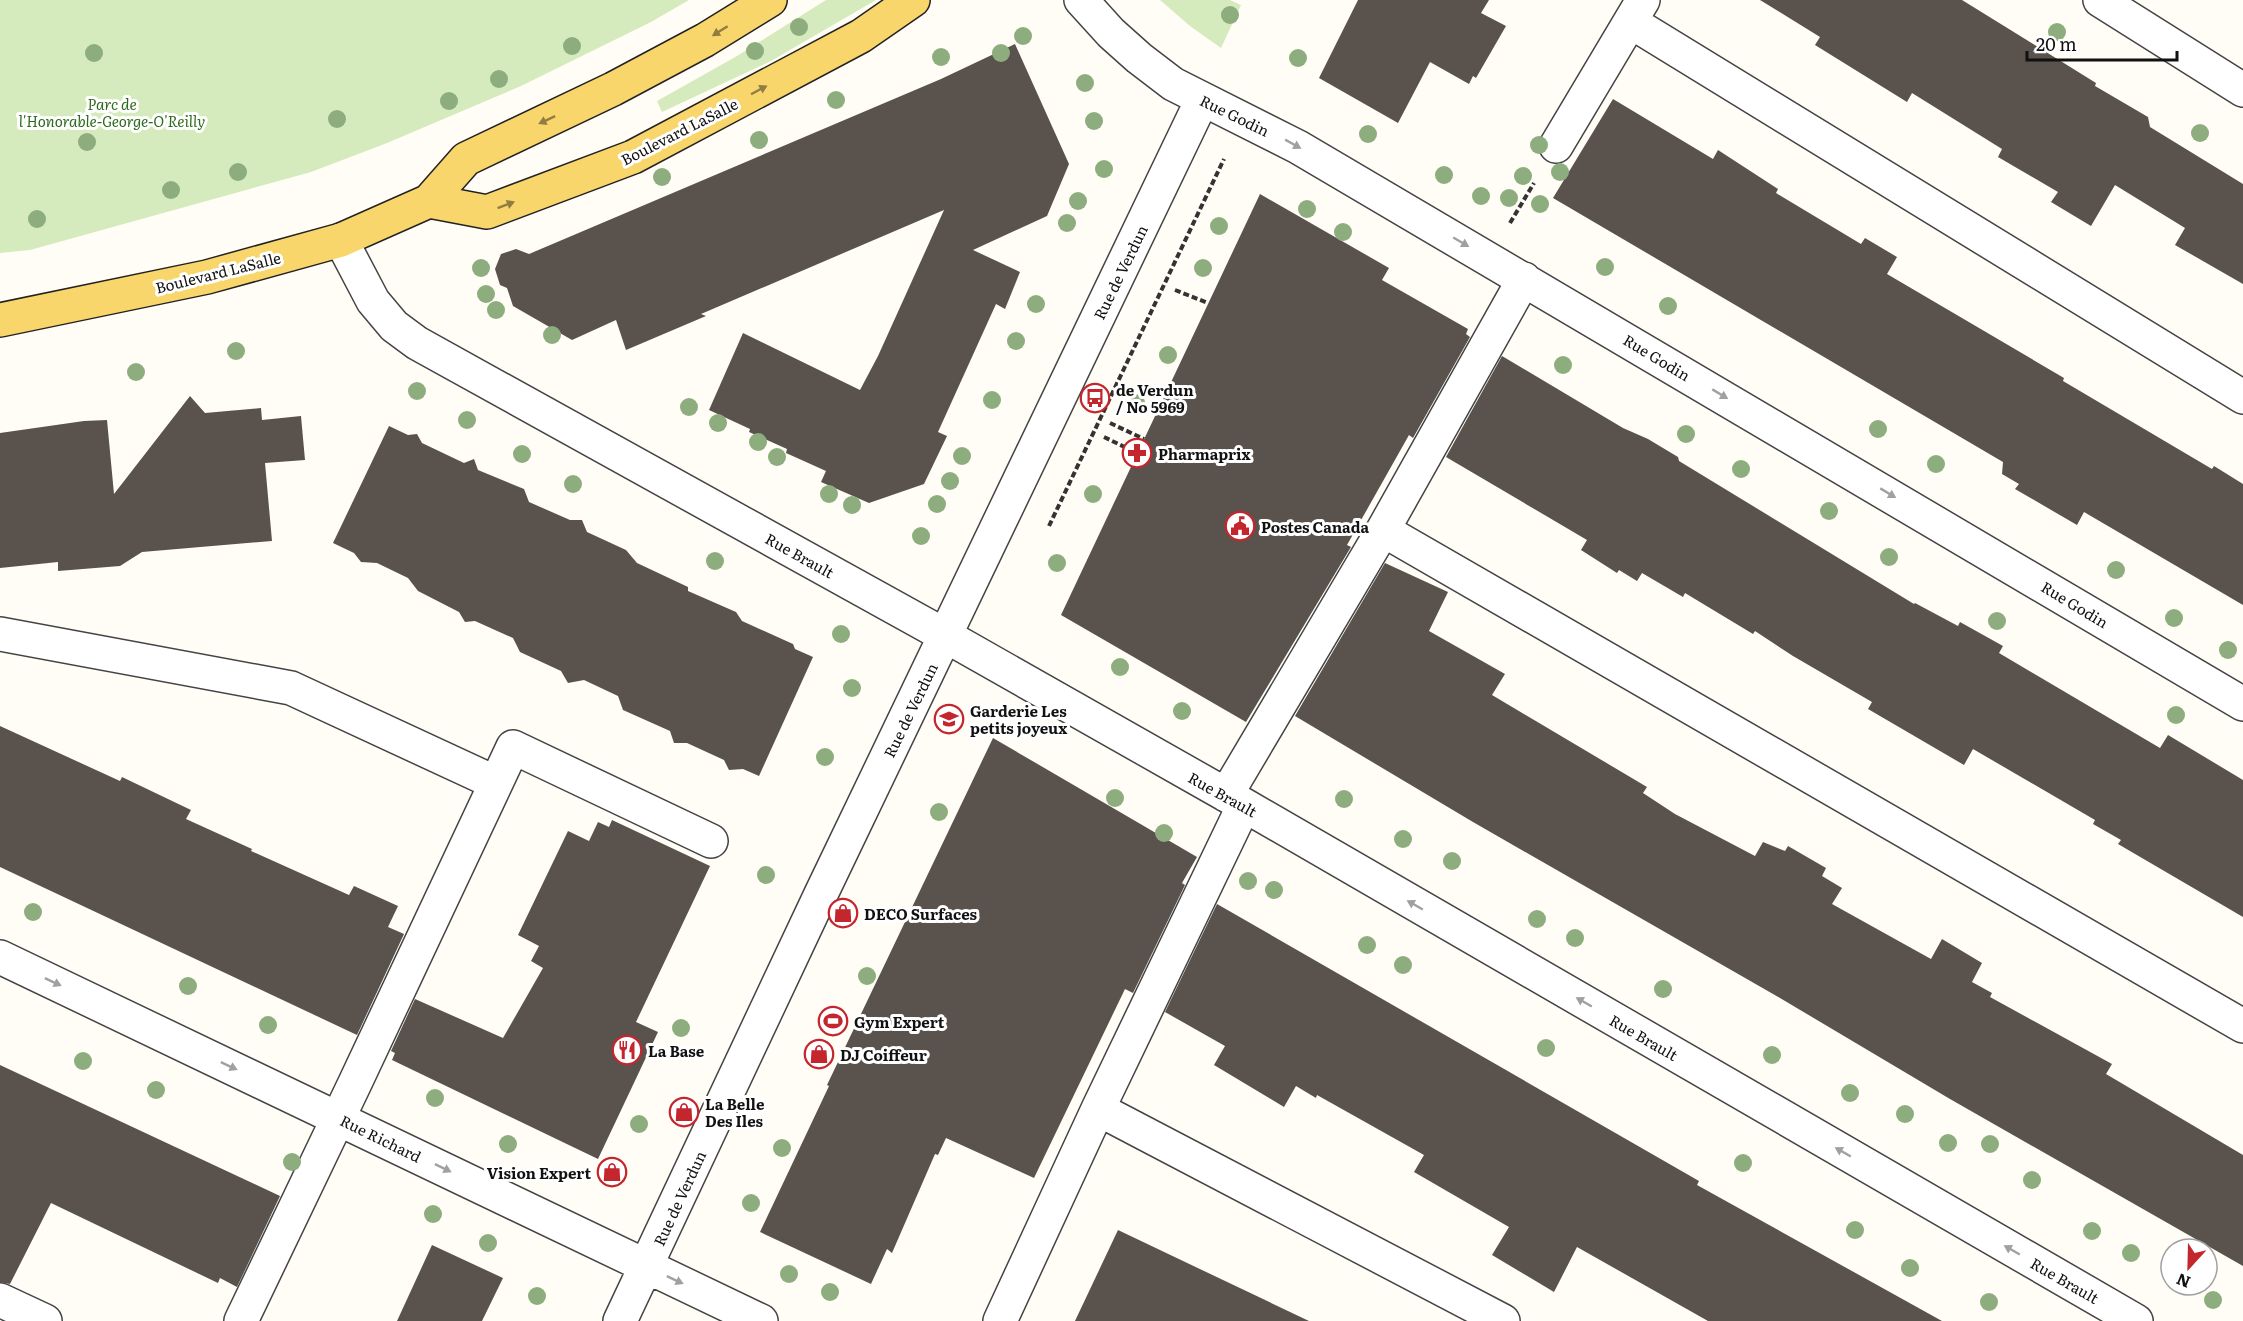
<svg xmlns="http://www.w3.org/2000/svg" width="2243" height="1321" viewBox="0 0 2243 1321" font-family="Literata,serif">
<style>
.green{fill:#d5ebbd}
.building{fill:#5a524d}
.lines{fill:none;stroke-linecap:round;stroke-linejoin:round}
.minor-casing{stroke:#444;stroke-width:36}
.major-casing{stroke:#222;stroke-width:36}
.path{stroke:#333;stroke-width:4;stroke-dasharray:6 3;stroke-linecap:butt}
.minor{stroke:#fff;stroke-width:33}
.major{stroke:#f9d66b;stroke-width:33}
.tree{fill:#8dad7f}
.oneway{fill:#917d42}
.oneway2{fill:#a0a0a0}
.labels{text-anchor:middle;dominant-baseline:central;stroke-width:6;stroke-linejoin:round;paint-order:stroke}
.park-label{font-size:15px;font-style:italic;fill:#2f6b1f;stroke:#fff}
.street-label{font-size:15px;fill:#111;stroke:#fff}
.poi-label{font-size:15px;font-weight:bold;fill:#111;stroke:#fff;text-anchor:start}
</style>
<rect width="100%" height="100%" fill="#fffdf5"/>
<path class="green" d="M 0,0 L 689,0 L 651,22 L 521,86 L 387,143 L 311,172 L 30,250 L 0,253 Z
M 826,0 L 876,0 L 771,61 L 662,112 L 657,101 L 737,56 Z
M 1160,0 L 1230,0 L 1241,5 L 1221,48 L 1190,26 Z"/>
<path class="building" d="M 1358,0 L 1489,0 L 1481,13 L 1506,26 L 1476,78 L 1473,76 L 1469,84 L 1430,62 L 1398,123 L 1319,78 Z
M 1760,0 L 1962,0 L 2096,83 L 2095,86 L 2148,117 L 2150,127 L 2243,184 L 2243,284 L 2175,245 L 2185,228 L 2115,185 L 2091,226 L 2051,202 L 2058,192 L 1998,157 L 2002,149 L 1912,93 L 1907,102 L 1815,45 L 1820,37 Z
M 1015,44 L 1069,164 L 1047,216 L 973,250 L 1020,272 L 1005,309 L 996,304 L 938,432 L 947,436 L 924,484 L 869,503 L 821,482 L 826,471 L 786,453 L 787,449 L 749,432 L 750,429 L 709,410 L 743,333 L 860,390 L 878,356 L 944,210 L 701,314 L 706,316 L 626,350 L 616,320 L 572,340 L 513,306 L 507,288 L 500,285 L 495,269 L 501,254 L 516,249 L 529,254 L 941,79 Z
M 1613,99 L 1713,159 L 1718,150 L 1778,189 L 1776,193 L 1861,244 L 1865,238 L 1897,257 L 1887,274 L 2064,378 L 2063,381 L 2212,469 L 2214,466 L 2243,484 L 2243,605 L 2084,512 L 2077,525 L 2015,489 L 2019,484 L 2002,474 L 2003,462 L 1553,198 Z
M 1260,194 L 1389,268 L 1382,280 L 1468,329 L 1466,334 L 1470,337 L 1413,438 L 1409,435 L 1347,545 L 1351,547 L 1246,722 L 1061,615 Z
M 1502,356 L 1623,428 L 1648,439 L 1678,457 L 1679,461 L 1914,604 L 1915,603 L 1958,626 L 1960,622 L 2003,646 L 1999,653 L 2160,748 L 2168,735 L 2243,780 L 2243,917 L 2118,844 L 2121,840 L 2093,824 L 2095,820 L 1973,749 L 1964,765 L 1868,709 L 1872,702 L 1793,656 L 1755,631 L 1753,634 L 1685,593 L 1683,597 L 1642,573 L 1637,581 L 1619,570 L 1617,573 L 1581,550 L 1587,540 L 1446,457 Z
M 190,396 L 205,413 L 261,408 L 262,420 L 301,416 L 305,460 L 265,463 L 272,541 L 142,552 L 120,566 L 58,571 L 58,562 L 0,568 L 0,433 L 84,421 L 107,420 L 114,494 Z
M 389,426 L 408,435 L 417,434 L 422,443 L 464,463 L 474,459 L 478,470 L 524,489 L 529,502 L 570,520 L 582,520 L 587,532 L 626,550 L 637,563 L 688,587 L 688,591 L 736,612 L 742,621 L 793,644 L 795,649 L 813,657 L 759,776 L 743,769 L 729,770 L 724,760 L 687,743 L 674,743 L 670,731 L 623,710 L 618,696 L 584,680 L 568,683 L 561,671 L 520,652 L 513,638 L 475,621 L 465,622 L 459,612 L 418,591 L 408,578 L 377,563 L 361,562 L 354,553 L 333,543 Z
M 1385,563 L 1448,592 L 1429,631 L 1505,674 L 1492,695 L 1647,787 L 1643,793 L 1675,814 L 1755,856 L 1763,842 L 1785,851 L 1788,846 L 1826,868 L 1822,876 L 1842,888 L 1832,904 L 1931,959 L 1942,939 L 1982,963 L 1972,982 L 1992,993 L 1990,997 L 2112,1064 L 2106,1074 L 2243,1155 L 2243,1266 L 1950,1099 L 1780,998 L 1473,822 L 1295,716 Z
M 0,726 L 120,781 L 122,777 L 191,810 L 186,819 L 252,849 L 251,851 L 349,895 L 354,886 L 398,906 L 388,927 L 404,934 L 357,1035 L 0,867 Z
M 993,738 L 1197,857 L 1182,883 L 1185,885 L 1133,993 L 1125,989 L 1034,1178 L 946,1138 L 938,1155 L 935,1154 L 892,1253 L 887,1249 L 871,1284 L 760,1232 L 829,1086 L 827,1085 Z
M 612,820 L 710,866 L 636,1022 L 658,1032 L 598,1159 L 392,1060 L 395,1053 L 391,1051 L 415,999 L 503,1038 L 543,968 L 531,961 L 539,946 L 518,935 L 568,831 L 589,841 L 598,822 L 609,827 Z
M 1217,904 L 1699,1181 L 1697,1185 L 1942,1321 L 1708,1321 L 1577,1247 L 1554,1292 L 1492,1255 L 1509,1227 L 1414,1172 L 1424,1155 L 1317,1095 L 1316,1098 L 1296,1086 L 1284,1107 L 1214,1065 L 1225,1046 L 1165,1012 Z
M 0,1065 L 280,1196 L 237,1287 L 220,1278 L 218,1283 L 51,1203 L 10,1284 L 0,1282 Z
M 1118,1230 L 1309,1321 L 1075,1321 Z
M 432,1245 L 503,1278 L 482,1321 L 397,1321 Z"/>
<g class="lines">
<g class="minor-casing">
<path id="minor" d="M 1081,0 L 1111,33 L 1139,58 L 1173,84 L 1298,147 L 2243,704
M 2100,0 L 2243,90
M 1631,22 L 2243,397
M 1556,146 L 1643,0
M 341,240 L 373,301 L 394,326 L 417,343 L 946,636 L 1244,805 L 2136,1321
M 1383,530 L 2243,1026
M 0,634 L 291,688 L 496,783
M 1226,795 L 1383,530 L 1524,279
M 0,957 L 761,1321
M 1098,1109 L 1503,1321
M 0,1300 L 45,1321
M 241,1321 L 355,1083 L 513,747 L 711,841
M 620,1321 L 821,894 L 1202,100
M 1000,1321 L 1098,1109 L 1244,805"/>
</g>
<g class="major-casing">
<path id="major" d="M 429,201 L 487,212 L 633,157 L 861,36 L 913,0
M 0,320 L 207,277 L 341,240 L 429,201 L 466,159 L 613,89 L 705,40 L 770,0"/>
</g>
<path class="path" d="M 1510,223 L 1534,183
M 1175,290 L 1208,303
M 1110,423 L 1144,439
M 1104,437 L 1137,453
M 1049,526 L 1224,159"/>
<use href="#minor" class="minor"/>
<use href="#major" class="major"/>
</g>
<g class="tree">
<circle cx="1230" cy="15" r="9"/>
<circle cx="799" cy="27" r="9"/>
<circle cx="2057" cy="32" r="9"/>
<circle cx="1023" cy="36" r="9"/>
<circle cx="572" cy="46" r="9"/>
<circle cx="755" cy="51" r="9"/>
<circle cx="94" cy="53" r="9"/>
<circle cx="1001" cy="53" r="9"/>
<circle cx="941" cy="57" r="9"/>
<circle cx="1298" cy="58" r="9"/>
<circle cx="499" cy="79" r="9"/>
<circle cx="1085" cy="83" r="9"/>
<circle cx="836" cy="100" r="9"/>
<circle cx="449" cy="101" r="9"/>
<circle cx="337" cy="119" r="9"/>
<circle cx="1094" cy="121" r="9"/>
<circle cx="2200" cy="133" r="9"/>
<circle cx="1368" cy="134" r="9"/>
<circle cx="759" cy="140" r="9"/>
<circle cx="87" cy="142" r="9"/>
<circle cx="1539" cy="145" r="9"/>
<circle cx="1104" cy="169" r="9"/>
<circle cx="238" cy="172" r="9"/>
<circle cx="1560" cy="172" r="9"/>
<circle cx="1444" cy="175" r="9"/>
<circle cx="1523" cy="176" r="9"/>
<circle cx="662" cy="177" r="9"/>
<circle cx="171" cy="190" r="9"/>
<circle cx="1481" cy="196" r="9"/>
<circle cx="1509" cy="198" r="9"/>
<circle cx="1078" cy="201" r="9"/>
<circle cx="1540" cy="204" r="9"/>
<circle cx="1307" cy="209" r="9"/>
<circle cx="37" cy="219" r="9"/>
<circle cx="1067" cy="223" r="9"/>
<circle cx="1219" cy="226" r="9"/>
<circle cx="1343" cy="232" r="9"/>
<circle cx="1605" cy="267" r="9"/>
<circle cx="481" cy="268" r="9"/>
<circle cx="1203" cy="268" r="9"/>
<circle cx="486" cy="294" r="9"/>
<circle cx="1036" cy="304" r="9"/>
<circle cx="1668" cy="306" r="9"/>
<circle cx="496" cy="310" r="9"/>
<circle cx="552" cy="335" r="9"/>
<circle cx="1016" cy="341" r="9"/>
<circle cx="236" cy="351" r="9"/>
<circle cx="1168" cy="355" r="9"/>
<circle cx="1563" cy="365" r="9"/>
<circle cx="136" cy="372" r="9"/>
<circle cx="417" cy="391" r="9"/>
<circle cx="992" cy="400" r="9"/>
<circle cx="1136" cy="403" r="9"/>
<circle cx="689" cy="407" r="9"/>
<circle cx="467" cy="420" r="9"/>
<circle cx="718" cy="423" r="9"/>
<circle cx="1878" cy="429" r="9"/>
<circle cx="1686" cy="434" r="9"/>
<circle cx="758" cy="442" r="9"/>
<circle cx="522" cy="454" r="9"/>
<circle cx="962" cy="456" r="9"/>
<circle cx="777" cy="457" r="9"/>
<circle cx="1936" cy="464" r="9"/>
<circle cx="1741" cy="469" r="9"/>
<circle cx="950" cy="481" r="9"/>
<circle cx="573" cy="484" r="9"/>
<circle cx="829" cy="494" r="9"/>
<circle cx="1093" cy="494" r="9"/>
<circle cx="937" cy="504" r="9"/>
<circle cx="852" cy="505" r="9"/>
<circle cx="1829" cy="511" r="9"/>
<circle cx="921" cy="536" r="9"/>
<circle cx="1889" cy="557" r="9"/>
<circle cx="715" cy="561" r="9"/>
<circle cx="1057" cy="563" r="9"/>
<circle cx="2116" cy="570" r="9"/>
<circle cx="2174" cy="618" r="9"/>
<circle cx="1997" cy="621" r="9"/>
<circle cx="841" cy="634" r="9"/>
<circle cx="2228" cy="650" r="9"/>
<circle cx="1120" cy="667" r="9"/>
<circle cx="852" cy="688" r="9"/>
<circle cx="1182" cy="711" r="9"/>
<circle cx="2176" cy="715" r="9"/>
<circle cx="825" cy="757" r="9"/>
<circle cx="1115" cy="798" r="9"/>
<circle cx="1344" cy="799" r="9"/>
<circle cx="939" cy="812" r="9"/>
<circle cx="1164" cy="833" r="9"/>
<circle cx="1403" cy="839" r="9"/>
<circle cx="1452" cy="861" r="9"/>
<circle cx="766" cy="875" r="9"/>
<circle cx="1248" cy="881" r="9"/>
<circle cx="1274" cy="890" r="9"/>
<circle cx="33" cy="912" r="9"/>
<circle cx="1537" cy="919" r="9"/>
<circle cx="1575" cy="938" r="9"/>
<circle cx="1367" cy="945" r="9"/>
<circle cx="1403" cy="965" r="9"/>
<circle cx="867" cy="976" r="9"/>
<circle cx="188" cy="986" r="9"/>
<circle cx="1663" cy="989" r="9"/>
<circle cx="268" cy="1025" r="9"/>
<circle cx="681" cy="1028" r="9"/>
<circle cx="1546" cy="1048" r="9"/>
<circle cx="1772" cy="1055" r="9"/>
<circle cx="83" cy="1061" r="9"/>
<circle cx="156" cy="1090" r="9"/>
<circle cx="1850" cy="1093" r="9"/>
<circle cx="435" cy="1098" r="9"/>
<circle cx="1905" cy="1114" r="9"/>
<circle cx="639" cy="1124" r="9"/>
<circle cx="1948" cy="1143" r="9"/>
<circle cx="508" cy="1144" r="9"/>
<circle cx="1990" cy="1144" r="9"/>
<circle cx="782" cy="1148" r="9"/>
<circle cx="292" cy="1162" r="9"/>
<circle cx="1743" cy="1163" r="9"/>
<circle cx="2032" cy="1180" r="9"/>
<circle cx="751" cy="1203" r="9"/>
<circle cx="433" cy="1214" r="9"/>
<circle cx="1855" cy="1230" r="9"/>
<circle cx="2092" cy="1231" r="9"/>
<circle cx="488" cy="1243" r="9"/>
<circle cx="2131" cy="1253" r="9"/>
<circle cx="1910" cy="1268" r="9"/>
<circle cx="789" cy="1274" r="9"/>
<circle cx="830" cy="1292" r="9"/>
<circle cx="537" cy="1296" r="9"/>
<circle cx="2213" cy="1300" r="9"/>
<circle cx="1989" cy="1302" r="9"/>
</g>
<defs><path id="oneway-solid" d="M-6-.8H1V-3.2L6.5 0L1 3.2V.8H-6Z" transform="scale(1.5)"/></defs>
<g class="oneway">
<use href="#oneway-solid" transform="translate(720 31) rotate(148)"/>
<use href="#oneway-solid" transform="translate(759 90) rotate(-28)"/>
<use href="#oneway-solid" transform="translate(547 120) rotate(155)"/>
<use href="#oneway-solid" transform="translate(506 205) rotate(-21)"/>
</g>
<g class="oneway2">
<use href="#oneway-solid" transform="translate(1293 144) rotate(29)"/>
<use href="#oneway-solid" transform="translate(1461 242) rotate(30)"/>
<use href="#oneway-solid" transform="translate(1720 394) rotate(31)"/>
<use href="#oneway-solid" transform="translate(1888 493) rotate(31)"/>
<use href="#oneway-solid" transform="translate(1415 905) rotate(-150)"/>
<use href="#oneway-solid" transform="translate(53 982) rotate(25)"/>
<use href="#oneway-solid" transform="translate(1584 1002) rotate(-150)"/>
<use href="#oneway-solid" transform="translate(229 1066) rotate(25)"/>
<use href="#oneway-solid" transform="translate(1843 1152) rotate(-150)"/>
<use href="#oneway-solid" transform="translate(443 1168) rotate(26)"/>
<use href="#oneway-solid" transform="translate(2012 1250) rotate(-150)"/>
<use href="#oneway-solid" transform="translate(675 1280) rotate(25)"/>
</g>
<defs>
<g id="bus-ring" transform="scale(1.5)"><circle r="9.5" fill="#fff" stroke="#c4262e" stroke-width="1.5"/><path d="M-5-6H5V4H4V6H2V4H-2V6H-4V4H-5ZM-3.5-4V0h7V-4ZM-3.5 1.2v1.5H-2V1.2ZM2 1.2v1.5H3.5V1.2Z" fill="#c4262e"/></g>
<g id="pharmacy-ring" transform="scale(1.5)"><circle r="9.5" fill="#fff" stroke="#c4262e" stroke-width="1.5"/><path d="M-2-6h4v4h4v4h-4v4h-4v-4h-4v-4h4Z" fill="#c4262e"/></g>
<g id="civic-ring" transform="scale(1.5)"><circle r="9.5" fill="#fff" stroke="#c4262e" stroke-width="1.5"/><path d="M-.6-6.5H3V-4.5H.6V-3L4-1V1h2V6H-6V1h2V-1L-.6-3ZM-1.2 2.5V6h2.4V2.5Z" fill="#c4262e"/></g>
<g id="school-ring" transform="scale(1.5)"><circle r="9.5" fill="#fff" stroke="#c4262e" stroke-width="1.5"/><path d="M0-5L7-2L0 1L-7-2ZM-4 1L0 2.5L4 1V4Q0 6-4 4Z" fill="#c4262e"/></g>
<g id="shop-ring" transform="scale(1.5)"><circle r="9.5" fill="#fff" stroke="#c4262e" stroke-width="1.5"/><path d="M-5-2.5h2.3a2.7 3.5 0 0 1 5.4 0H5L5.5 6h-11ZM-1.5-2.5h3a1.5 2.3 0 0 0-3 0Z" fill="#c4262e"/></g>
<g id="stadium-ring" transform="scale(1.5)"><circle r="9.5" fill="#fff" stroke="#c4262e" stroke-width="1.5"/><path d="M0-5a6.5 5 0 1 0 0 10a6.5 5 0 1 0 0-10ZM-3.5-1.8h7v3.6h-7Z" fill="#c4262e"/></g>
<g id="restaurant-ring" transform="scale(1.5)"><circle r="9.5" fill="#fff" stroke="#c4262e" stroke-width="1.5"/><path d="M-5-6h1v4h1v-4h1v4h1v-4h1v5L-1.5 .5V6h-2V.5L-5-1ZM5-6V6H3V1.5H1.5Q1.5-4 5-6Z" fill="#c4262e"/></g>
</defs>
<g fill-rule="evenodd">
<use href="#bus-ring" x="1095" y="398"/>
<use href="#pharmacy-ring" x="1137" y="453"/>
<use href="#civic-ring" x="1240" y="526"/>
<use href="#school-ring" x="949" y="719"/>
<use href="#shop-ring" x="843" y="913"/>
<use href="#stadium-ring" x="833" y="1021"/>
<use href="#restaurant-ring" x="627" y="1050"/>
<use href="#shop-ring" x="819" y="1054"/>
<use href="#shop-ring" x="684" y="1112"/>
<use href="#shop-ring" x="612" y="1172"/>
</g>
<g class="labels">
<g class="park-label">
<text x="112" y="103">Parc de<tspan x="112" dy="17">l'Honorable-George-O'Reilly</tspan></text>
</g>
<g class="street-label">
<text transform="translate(1235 115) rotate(26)">Rue Godin</text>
<text transform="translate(679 131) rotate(-27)">Boulevard LaSalle</text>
<text transform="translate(218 272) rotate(-14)">Boulevard LaSalle</text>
<text transform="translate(1120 272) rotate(-64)">Rue de Verdun</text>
<text transform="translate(1657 357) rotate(31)">Rue Godin</text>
<text transform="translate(800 555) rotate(29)">Rue Brault</text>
<text transform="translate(2075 604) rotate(31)">Rue Godin</text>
<text transform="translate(910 710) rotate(-64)">Rue de Verdun</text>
<text transform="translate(1223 794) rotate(29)">Rue Brault</text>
<text transform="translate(1644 1037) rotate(30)">Rue Brault</text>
<text transform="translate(381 1138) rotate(26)">Rue Richard</text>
<text transform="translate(679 1198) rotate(-65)">Rue de Verdun</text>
<text transform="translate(2065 1280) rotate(30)">Rue Brault</text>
</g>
<g class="poi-label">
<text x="1116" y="389">de Verdun<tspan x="1116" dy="17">/ No 5969</tspan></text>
<text x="1158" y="453">Pharmaprix</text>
<text x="1261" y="526">Postes Canada</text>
<text x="970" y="710">Garderie Les<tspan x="970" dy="17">petits joyeux</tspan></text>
<text x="864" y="913">DECO Surfaces</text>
<text x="854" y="1021">Gym Expert</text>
<text x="648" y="1050">La Base</text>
<text x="840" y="1054">DJ Coiffeur</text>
<text x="705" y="1103">La Belle<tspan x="705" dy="17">Des Iles</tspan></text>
<text x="591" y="1172" text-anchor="end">Vision Expert</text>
</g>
</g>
<g transform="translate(2189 1267) rotate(202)"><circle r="28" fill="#ffffff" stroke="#a0a0a0" stroke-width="1.5"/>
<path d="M0-4.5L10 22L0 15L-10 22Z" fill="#c4262e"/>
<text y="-9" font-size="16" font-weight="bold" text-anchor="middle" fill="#111111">N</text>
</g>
<path d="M2027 51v9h150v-9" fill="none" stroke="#111111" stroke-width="3"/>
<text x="2036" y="51" font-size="18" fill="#111111" stroke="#ffffff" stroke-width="4.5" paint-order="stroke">20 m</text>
</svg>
